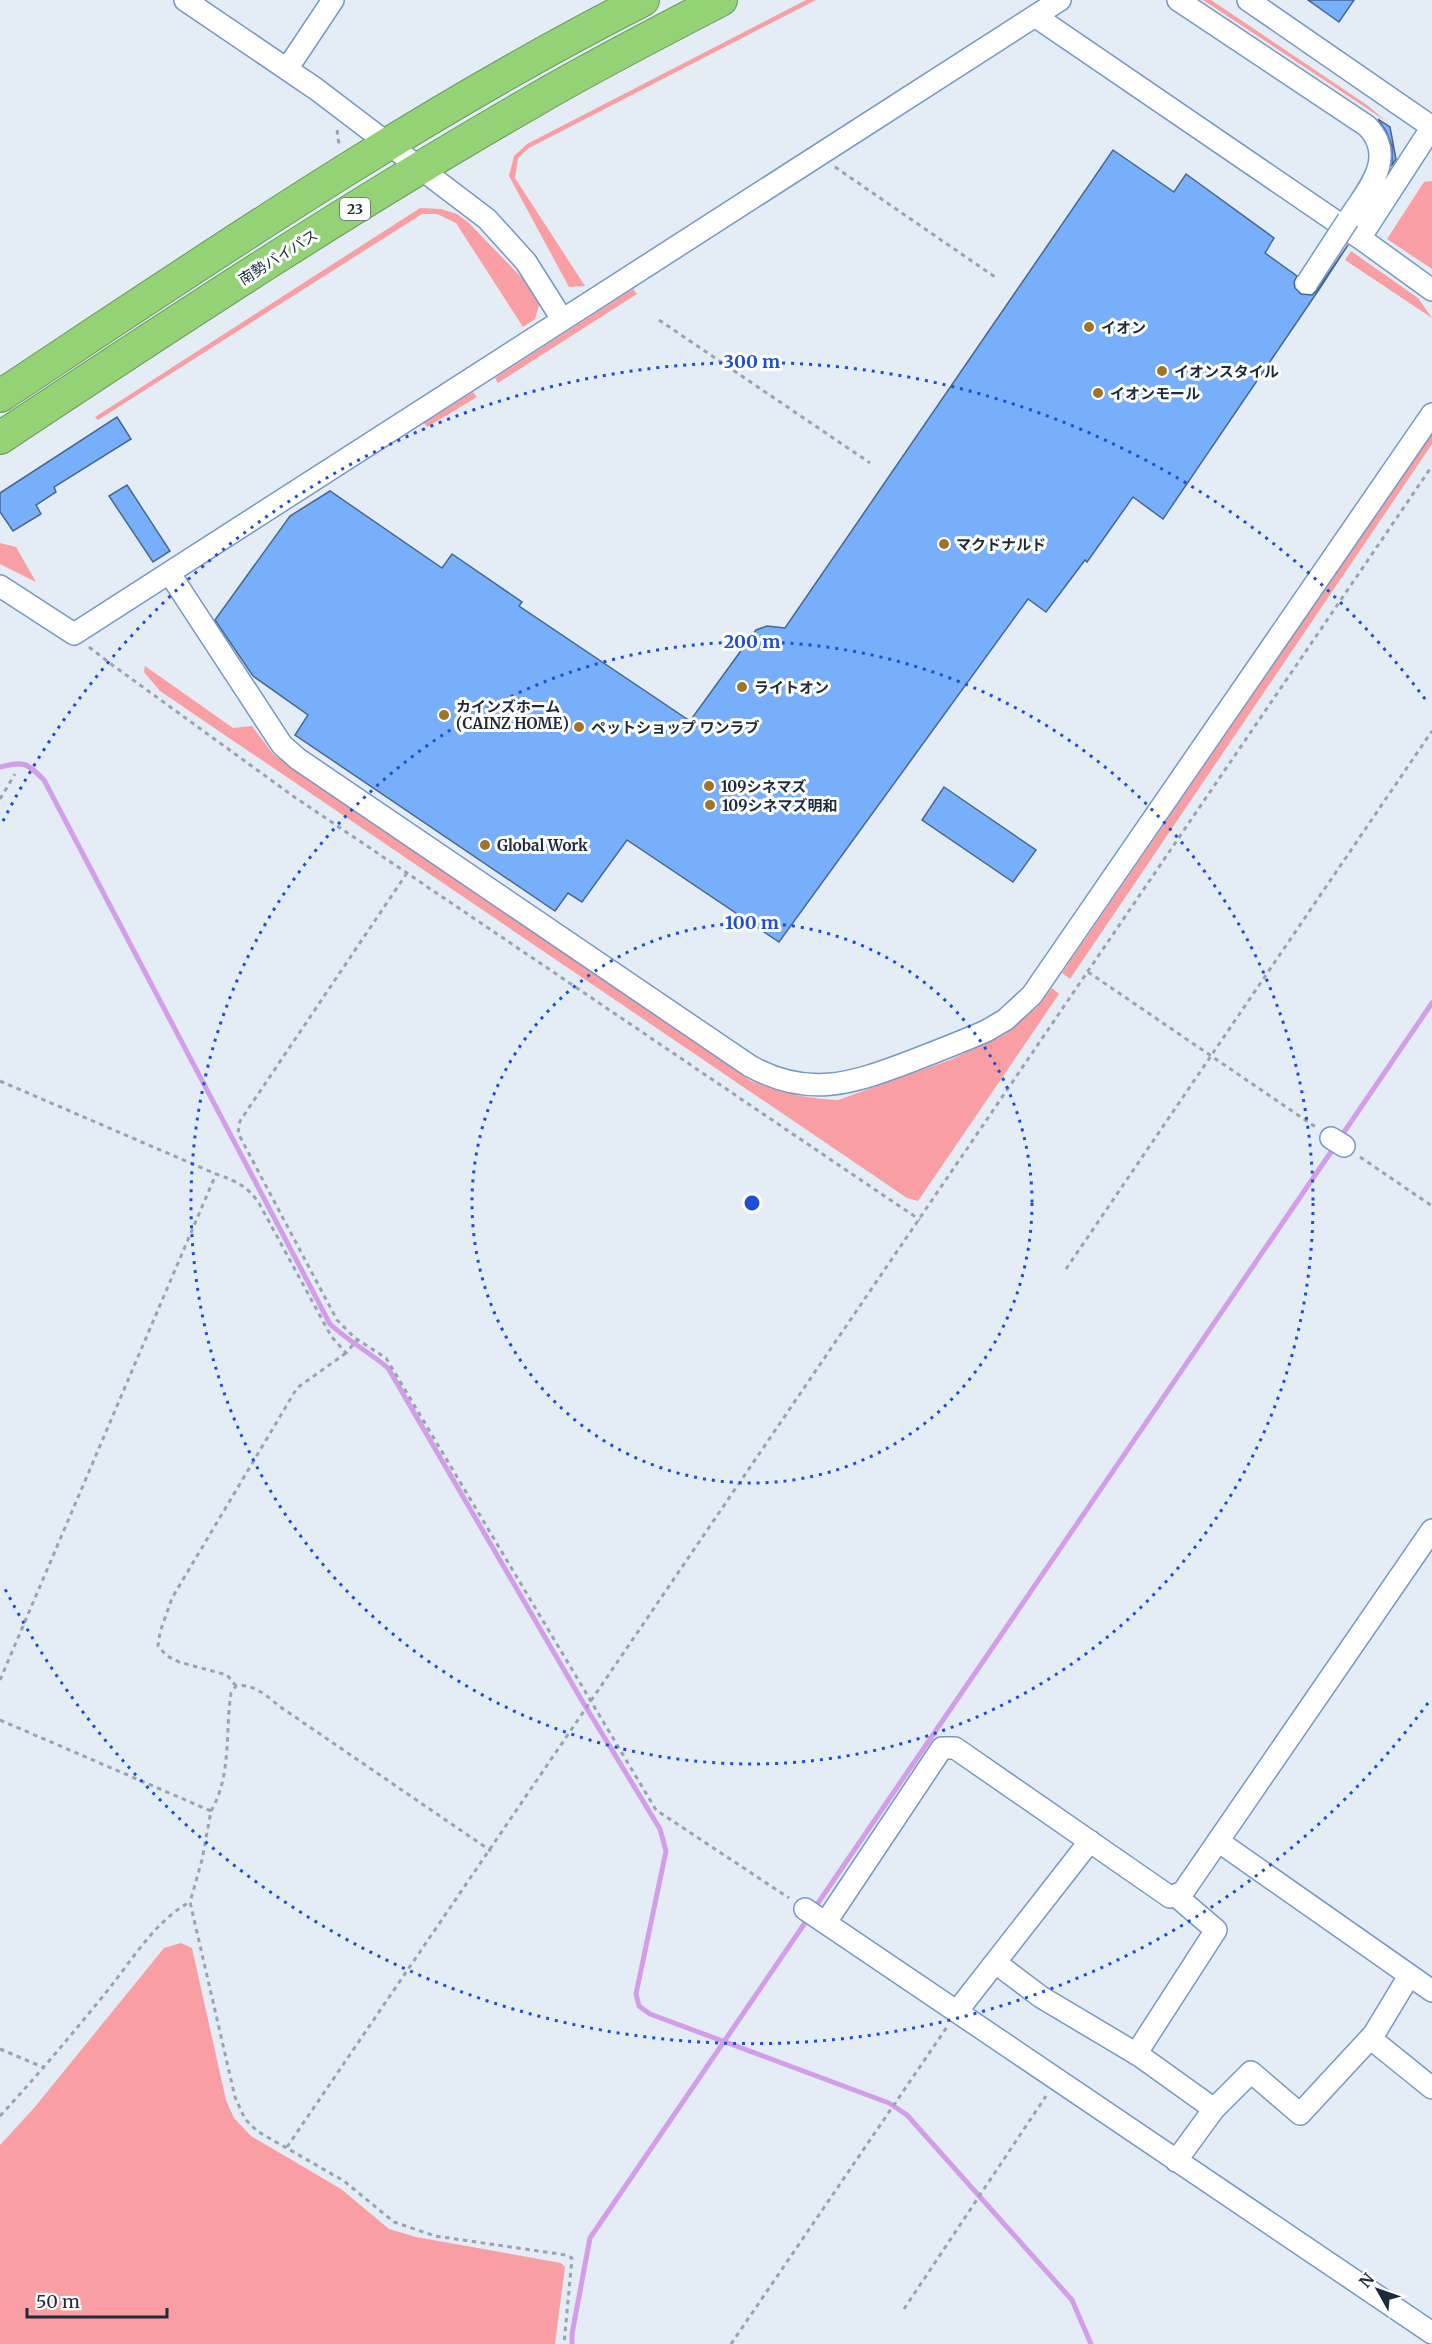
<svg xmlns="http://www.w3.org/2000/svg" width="1432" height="2344" viewBox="0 0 1432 2344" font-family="Merriweather,'Noto Sans JP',serif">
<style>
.green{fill:#f99fa4}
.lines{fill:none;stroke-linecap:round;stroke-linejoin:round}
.stream{stroke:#d49dea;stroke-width:5}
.building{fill:#78affa;stroke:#476793;stroke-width:1.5}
.minor-casing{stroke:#7698c6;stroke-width:24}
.highway-casing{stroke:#6a9861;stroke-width:34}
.path{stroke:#9aa4b1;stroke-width:3;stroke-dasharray:4.5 4.5;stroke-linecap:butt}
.minor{stroke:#fff;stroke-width:21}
.highway{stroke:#93d275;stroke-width:32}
.minor-bridge-casing{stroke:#7698c6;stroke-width:24;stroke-linecap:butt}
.minor-bridge{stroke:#fff;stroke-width:21}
.ring{fill:none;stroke:#1d4ed8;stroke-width:3;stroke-dasharray:3 6}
.poi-dot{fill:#a17325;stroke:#fff;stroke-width:2}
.labels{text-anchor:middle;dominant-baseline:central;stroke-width:6;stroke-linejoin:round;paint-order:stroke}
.shield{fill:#fff;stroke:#616b77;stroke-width:1.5}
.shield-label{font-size:14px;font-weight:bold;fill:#1d2b3d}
.street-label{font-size:15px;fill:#1d2b3d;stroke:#fff}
.poi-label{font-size:15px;font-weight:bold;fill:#1d2b3d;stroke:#fff;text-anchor:start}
.centre{fill:#1d4ed8;stroke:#fff;stroke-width:3}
.ring-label{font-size:18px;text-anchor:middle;font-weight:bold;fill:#1d4ed8;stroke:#fff;stroke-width:6;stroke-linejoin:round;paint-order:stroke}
</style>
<rect width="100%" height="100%" fill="#e4ecf6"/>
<path class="green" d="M 806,0 L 816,0 L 529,148 L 518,158 L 515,178 L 585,286 L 569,287 L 509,176 L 514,156 L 527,144 Z
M 1203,0 L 1211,0 L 1367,105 L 1386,121 Z
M 1432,181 L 1432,269 L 1387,239 L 1424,182 Z
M 420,208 L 441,209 L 457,214 L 469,223 L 524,280 L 539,305 L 535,319 L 523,327 L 456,223 L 437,214 L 422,214 L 98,420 L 95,417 Z
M 1351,251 L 1418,298 L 1432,318 L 1345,260 Z
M 633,289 L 637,294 L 498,383 L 495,378 Z
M 473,392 L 477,397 L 427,427 L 424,423 Z
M 1432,434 L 1432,444 L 1070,979 L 1062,973 Z
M 0,543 L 16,547 L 36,582 L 0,564 Z
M 145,666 L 233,728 L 252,726 L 273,754 L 751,1081 C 780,1092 808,1099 838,1100 L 950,1060 L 1006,1034 L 1037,1007 L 1052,988 L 1059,994 L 918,1201 L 907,1198 L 160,691 L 144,672 Z
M 181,1943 L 192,1948 L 226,2100 L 234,2118 L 251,2136 L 341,2189 L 389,2229 L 416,2237 L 561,2263 L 565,2267 L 555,2344 L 0,2344 L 0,2145 L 34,2108 L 164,1948 Z"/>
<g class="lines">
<path class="stream" d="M 0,767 C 24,761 26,762 44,780 L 330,1324 C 348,1341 369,1352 388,1368 L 581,1699 L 660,1829 L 666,1851 L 636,1994 L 639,2006 L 650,2014 L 889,2103 L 907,2115 L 1072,2300 L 1091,2344
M 1340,1138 L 1432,1003
M 814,1909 L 1335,1146
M 572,2344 L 572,2334 L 590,2238 L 809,1917"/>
</g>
<path class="building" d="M 1308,0 L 1354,0 L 1339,22 Z
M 1378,119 L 1390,127 L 1396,159 L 1392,165 L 1392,146 L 1386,131 Z
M 1113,150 L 1174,192 L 1186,174 L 1274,238 L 1265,253 L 1297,276 L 1294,282 L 1295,288 L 1301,294 L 1312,295 L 1317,290 L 1348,245 L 1320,288 L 1163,519 L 1133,497 L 1087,562 L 1085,560 L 1046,612 L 1028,599 L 779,942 L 627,840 L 582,902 L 568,893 L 555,911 L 295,735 L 308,715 L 253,676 L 215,620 L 290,516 L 330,491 L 442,568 L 452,554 L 522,602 L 519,606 L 690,721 L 756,630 L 767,626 L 785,628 Z
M 117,417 L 131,439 L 54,487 L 56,492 L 36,505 L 41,514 L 13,531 L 0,512 L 0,493 Z
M 127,485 L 170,551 L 153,562 L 109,496 Z
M 944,787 L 1036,850 L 1013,882 L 922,820 Z"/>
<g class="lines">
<g class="minor-casing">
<path id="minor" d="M 185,0 L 316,89 L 487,219 L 526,262 L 562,319
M 1178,0 L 1367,126 C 1398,158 1367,190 1348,220
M 1248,0 L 1432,127
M 1035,16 L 1360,238 L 1432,290
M 287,69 L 333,0
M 1360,238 L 1432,127
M 170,574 L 282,745 L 298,759 L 750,1066 C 808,1098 851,1084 909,1062 C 935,1052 961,1042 986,1031 L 1005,1020 L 1032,995 L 1432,414
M 0,586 L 74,634 L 1060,0
M 1331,1138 L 1344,1146
M 1218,1841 L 1432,1991
M 805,1909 L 1432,2333
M 826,1922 L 942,1748 L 955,1748 L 1170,1897 L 1183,1892 L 1432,1530
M 996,1963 L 1041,1997 L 1140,2056 L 1214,2109 L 1176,2161
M 958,2010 L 1090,1841
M 1370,2038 L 1432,2088
M 1136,2054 L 1216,1930 L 1175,1895
M 1214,2109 L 1251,2072 L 1300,2114 L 1374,2034 L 1409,1976"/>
</g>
<g class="highway-casing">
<path id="highway" d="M 0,396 C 210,257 419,114 643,0
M 0,438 C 176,321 354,204 537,99 C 597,64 659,32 721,0"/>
</g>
<path class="path" d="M 337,130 L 339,144
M 835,167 L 995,277
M 659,320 L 870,463
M 89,647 L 111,664 L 293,796 L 920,1220
M 0,799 L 15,774
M 407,873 L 240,1121 L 238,1133 L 337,1320 L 355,1338 L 386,1358 L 656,1810 L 789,1898
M 1088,972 L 1317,1128
M 0,1081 L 216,1174 C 236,1181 249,1187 260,1205 L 331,1336 L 346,1353 L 357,1340
M 1360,1157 L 1432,1206
M 1066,1269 L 1432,731
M 0,1680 L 216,1174
M 236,1686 L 227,1675 L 179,1662 L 167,1656 L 158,1646 L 160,1632 L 172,1598 L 297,1388 L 346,1353
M 0,1720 L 211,1811 L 202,1860 L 190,1902 L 235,2097 L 245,2119 L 257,2131 L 344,2181 L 394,2222 L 435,2236 L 566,2255 L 572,2258 L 564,2344
M 211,1811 C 232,1775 225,1732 231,1693 L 236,1686 C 253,1683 267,1696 279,1706 L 491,1851
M 0,2049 L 45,2068
M 0,2116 C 38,2075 73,2033 108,1990 C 132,1960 156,1920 190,1902
M 287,2147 L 1432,466
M 904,2309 L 1046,2096
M 731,2344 L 947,2027"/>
<use href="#minor" class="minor"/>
<use href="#highway" class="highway"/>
<g class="minor-bridge-casing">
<path id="minor-bridge" d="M 1307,283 L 1348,220"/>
</g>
<use href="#minor-bridge" class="minor-bridge"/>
</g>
<g class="ring">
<circle cx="752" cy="1203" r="280"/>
<circle cx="752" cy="1203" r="561"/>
<path d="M1428 1703A841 841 0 0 1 3 1585M3 821A841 841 0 0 1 1428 703"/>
</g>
<g class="poi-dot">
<circle cx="1089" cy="327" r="6"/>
<circle cx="1162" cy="371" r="6"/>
<circle cx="1098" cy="393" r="6"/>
<circle cx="944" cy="544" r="6"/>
<circle cx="742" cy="687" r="6"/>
<circle cx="444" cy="715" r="6"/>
<circle cx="579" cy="727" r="6"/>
<circle cx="709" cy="786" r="6"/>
<circle cx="710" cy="805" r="6"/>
<circle cx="485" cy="845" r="6"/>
</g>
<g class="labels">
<rect class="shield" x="340" y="198" width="30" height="22" rx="4.5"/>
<g class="shield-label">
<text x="355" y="209">23</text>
</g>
<g class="street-label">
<text transform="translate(278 257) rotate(-32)">南勢バイパス</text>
</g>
<g class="poi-label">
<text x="1101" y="327">イオン</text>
<text x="1174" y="371">イオンスタイル</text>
<text x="1110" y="393">イオンモール</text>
<text x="956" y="544">マクドナルド</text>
<text x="754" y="687">ライトオン</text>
<text x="456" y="706">カインズホーム<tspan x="456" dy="17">(CAINZ HOME)</tspan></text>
<text x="591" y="727">ペットショップ ワンラブ</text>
<text x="721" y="786">109シネマズ</text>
<text x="722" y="805">109シネマズ明和</text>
<text x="497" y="845">Global Work</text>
</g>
</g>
<circle cx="752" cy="1203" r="9" class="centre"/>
<g class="ring-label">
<text x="752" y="368">300 m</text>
<text x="752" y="648">200 m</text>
<text x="752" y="929">100 m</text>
</g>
<g transform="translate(1378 2290) rotate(310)" stroke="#ffffff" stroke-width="4.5" paint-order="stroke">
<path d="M0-4.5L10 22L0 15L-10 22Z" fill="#1d2b3d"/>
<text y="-9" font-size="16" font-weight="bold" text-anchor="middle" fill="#1d2b3d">N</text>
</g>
<path d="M27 2308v9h140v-9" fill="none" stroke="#1d2b3d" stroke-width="3"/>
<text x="36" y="2308" font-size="18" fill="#1d2b3d" stroke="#ffffff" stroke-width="4.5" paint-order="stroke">50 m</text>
</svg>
